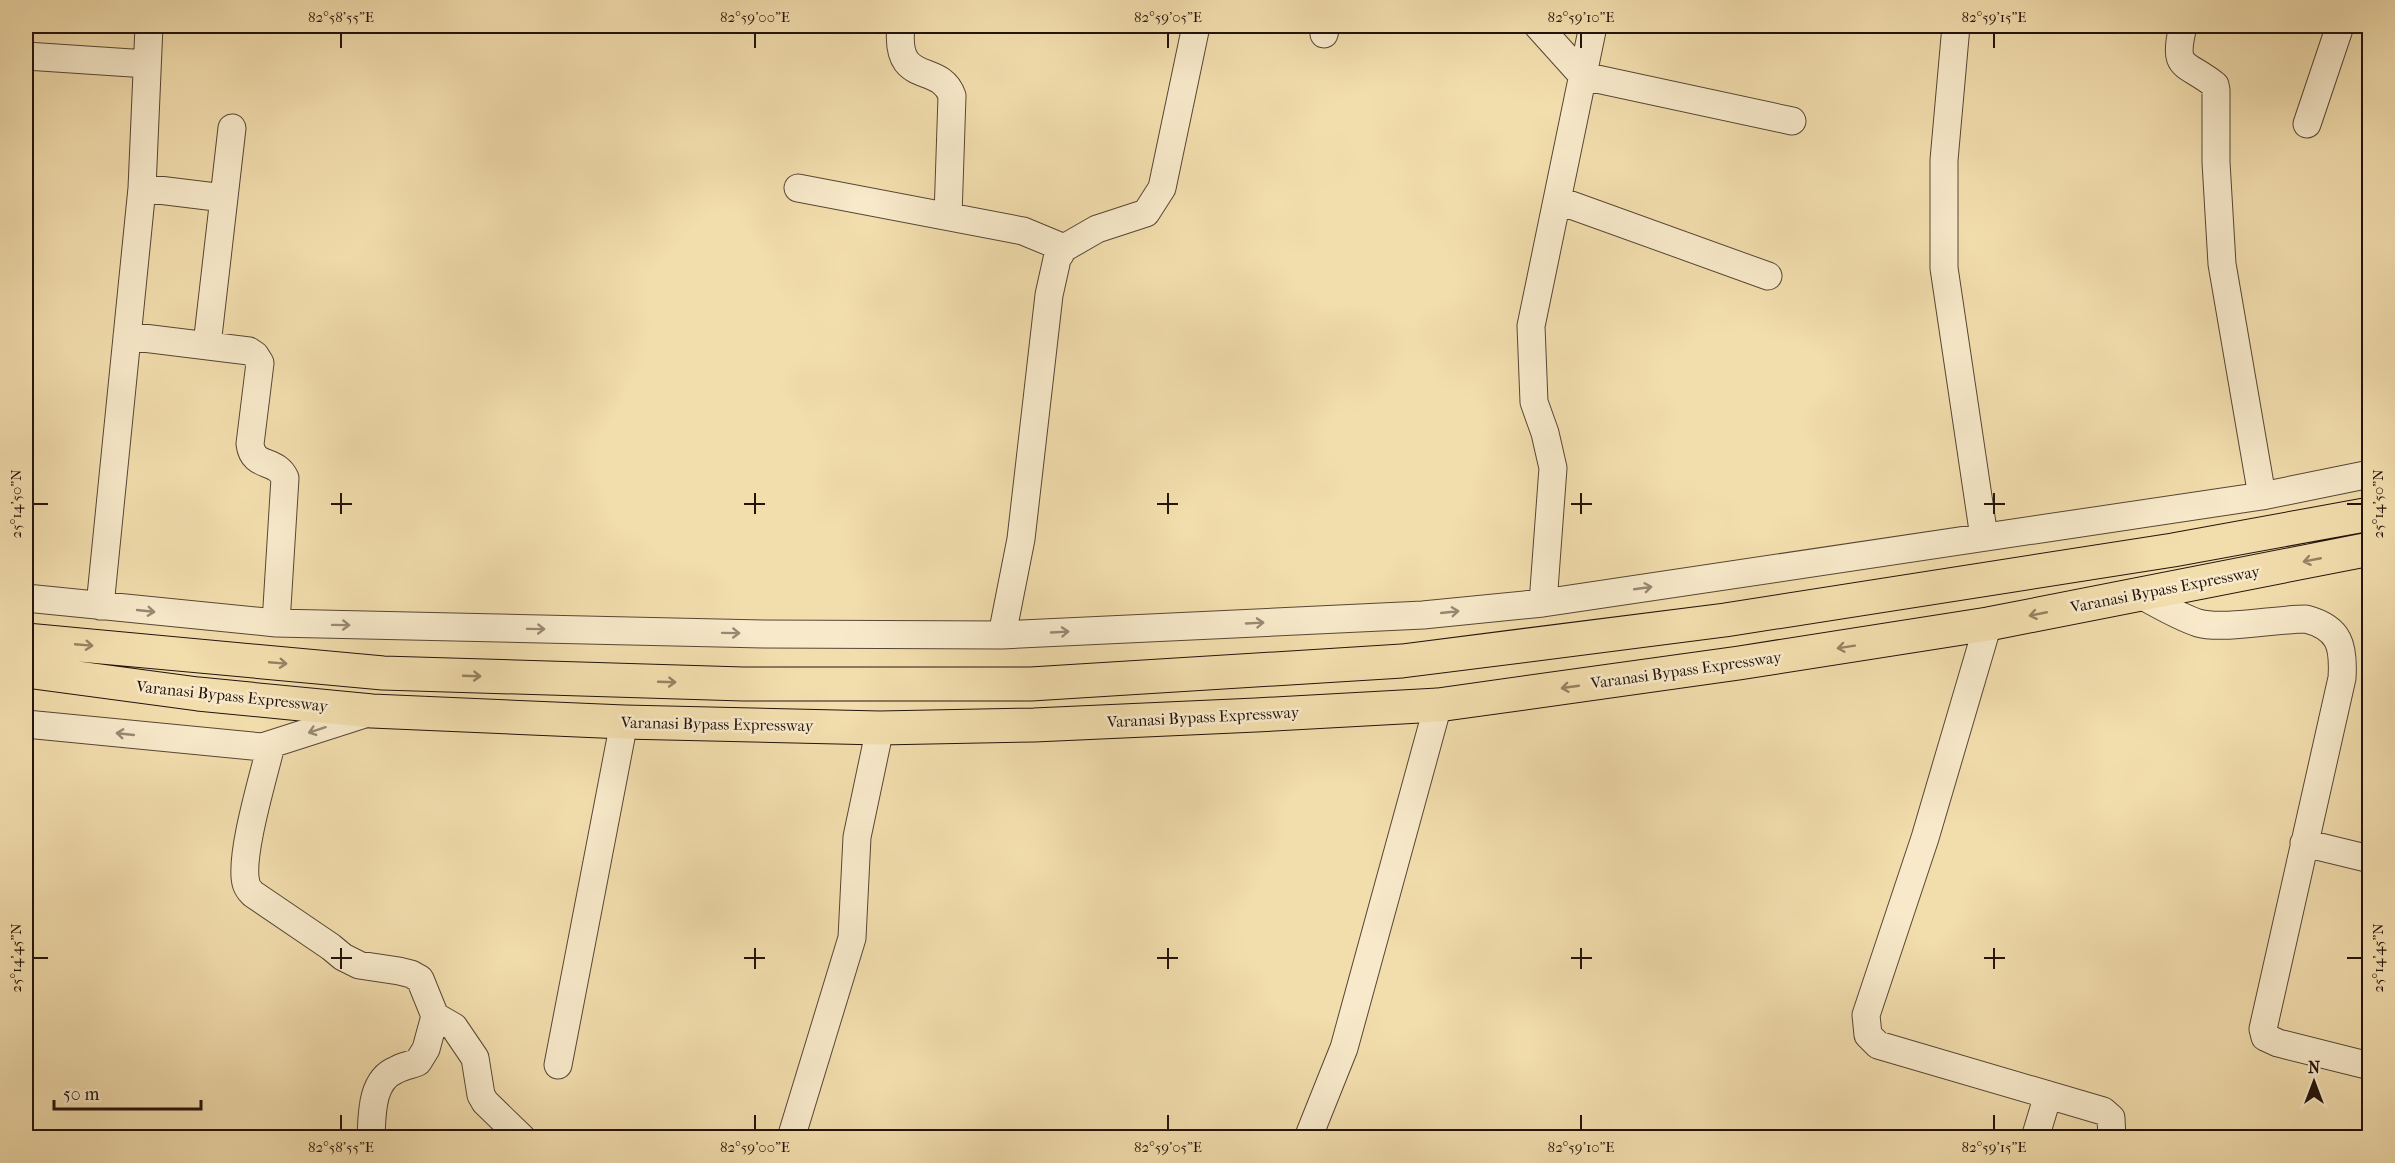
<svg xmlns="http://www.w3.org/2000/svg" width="2395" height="1163" viewBox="0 0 2395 1163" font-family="'IM FELL French Canon',serif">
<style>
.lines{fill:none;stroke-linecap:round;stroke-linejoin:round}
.minor-casing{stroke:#574634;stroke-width:29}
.highway-casing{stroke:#23130b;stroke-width:35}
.minor{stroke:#f7e9ca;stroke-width:27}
.highway{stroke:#f2ddad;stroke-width:33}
.oneway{stroke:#958264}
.oneway2{stroke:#988974}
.ticks{fill:none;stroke:#23130b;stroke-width:2}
.labels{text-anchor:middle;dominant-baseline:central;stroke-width:5;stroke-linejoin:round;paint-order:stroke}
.street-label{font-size:16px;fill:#23130b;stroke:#f7e9ca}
.neatline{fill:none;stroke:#23130b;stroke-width:2}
.ticks-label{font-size:15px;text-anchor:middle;fill:#23130b}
</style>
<rect width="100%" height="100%" fill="#f2ddad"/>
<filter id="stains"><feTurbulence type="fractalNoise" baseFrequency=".00333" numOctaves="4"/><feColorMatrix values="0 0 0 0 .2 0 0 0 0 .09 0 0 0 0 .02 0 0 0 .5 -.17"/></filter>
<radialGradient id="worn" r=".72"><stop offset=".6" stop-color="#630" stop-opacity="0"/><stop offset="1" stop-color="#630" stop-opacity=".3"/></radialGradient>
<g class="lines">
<g class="minor-casing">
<path id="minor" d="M 901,26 C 894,88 940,61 952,96 L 948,216
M 1538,26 L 1583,76 L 1792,121
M 1956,26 L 1944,160 L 1944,268 L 1984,537
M 2183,26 C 2172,71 2185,61 2215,85 L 2216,90 L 2216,162 L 2222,264 L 2262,496
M 1324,34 L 1326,26
M 26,56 L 147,64
M 2307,124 L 2340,26
M 142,188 L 224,198
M 798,188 L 1023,231 L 1064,248
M 1557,200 L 1768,276
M 127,336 L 249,351 L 255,355 L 260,363 L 250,444 C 253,469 276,458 285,478 L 276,623
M 207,345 L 232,128
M 2139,594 C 2158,604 2177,616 2198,623 C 2222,630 2277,619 2306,619 C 2340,628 2344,646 2342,678 L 2263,1029 L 2265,1037 L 2278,1043 L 2370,1066
M 26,598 L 276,623 L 763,634 L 1002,635 L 1423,615 L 1543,603 L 2262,496 L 2370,474
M 1543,603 L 1553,468 L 1545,433 L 1534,402 L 1531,326 L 1593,26
M 100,606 L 142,188 L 149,26
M 1988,624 L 1925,838 L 1866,1015 L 1868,1035 L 1878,1045 L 2103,1111 L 2111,1118 L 2112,1138
M 1002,635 L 1021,539 L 1049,295 L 1057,259 L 1064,248 L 1097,229 L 1146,213 L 1162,188 L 1196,26
M 26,724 L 262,747 L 368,713
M 271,745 C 264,775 239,856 246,883 C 247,888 250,891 253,894 L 331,947 L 343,957 L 359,965 L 399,971 L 411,974 L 420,979 L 435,1016 L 454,1027 L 475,1058 L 481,1095 L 485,1102 L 522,1138
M 2304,843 L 2370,859
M 558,1065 L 624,722
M 371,1138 C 372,1115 371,1080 396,1070 C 403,1066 411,1065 418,1062 L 426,1049 L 435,1016
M 791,1138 L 852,938 L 857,837 L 880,728
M 1308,1138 L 1344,1048 L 1438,705
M 2035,1138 L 2048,1095"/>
</g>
<g class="highway-casing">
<path id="highway" d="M 26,640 L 383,673 L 743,684 L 1031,684 L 1402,661 L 1725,620 L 2173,550 L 2370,514
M 26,671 L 198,694 L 372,711 L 624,722 L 880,728 L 1034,725 L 1256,715 L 1438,705 L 1739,663 L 1988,624 L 2370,549"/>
</g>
<use href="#minor" class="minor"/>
<use href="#highway" class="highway"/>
</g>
<defs><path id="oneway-shaft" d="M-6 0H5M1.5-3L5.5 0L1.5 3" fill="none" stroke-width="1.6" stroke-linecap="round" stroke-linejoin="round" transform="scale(1.5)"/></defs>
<g class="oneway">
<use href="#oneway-shaft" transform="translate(2312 560) rotate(169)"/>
<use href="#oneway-shaft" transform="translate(2038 614) rotate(169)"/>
<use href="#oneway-shaft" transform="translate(84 645) rotate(5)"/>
<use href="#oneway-shaft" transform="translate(1846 647) rotate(171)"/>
<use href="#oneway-shaft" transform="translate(278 663) rotate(5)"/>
<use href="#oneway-shaft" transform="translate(472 676) rotate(2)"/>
<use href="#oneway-shaft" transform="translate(667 682) rotate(2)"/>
<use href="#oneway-shaft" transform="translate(1570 687) rotate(172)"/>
</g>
<g class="oneway2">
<use href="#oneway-shaft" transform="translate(1643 588) rotate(-8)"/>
<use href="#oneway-shaft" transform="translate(146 611) rotate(6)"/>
<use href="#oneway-shaft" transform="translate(1450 612) rotate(-6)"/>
<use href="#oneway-shaft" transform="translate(1255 623) rotate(-3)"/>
<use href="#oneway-shaft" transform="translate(341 625) rotate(1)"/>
<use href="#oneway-shaft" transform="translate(536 629) rotate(1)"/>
<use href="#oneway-shaft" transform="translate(1060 632) rotate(-3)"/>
<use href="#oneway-shaft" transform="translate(731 633) rotate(1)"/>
<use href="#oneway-shaft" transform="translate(317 730) rotate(162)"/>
<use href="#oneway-shaft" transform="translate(125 734) rotate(-174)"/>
</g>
<path class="ticks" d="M 341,33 L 341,48M 755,33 L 755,48M 1168,33 L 1168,48M 1581,33 L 1581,48M 1994,33 L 1994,48M 341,493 L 341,514M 755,493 L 755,514M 1168,493 L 1168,514M 1581,493 L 1581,514M 1994,493 L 1994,514M 33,504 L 48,504M 331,504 L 352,504M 744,504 L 765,504M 1157,504 L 1178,504M 1571,504 L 1592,504M 1984,504 L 2005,504M 2347,504 L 2362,504M 341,948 L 341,969M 755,948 L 755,969M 1168,948 L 1168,969M 1581,948 L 1581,969M 1994,948 L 1994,969M 33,958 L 48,958M 331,958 L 352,958M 744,958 L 765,958M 1157,958 L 1178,958M 1571,958 L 1592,958M 1984,958 L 2005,958M 2347,958 L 2362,958M 341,1115 L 341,1130M 755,1115 L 755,1130M 1168,1115 L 1168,1130M 1581,1115 L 1581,1130M 1994,1115 L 1994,1130"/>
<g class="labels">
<g class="street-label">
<text transform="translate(2165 589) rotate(-11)">Varanasi Bypass Expressway</text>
<text transform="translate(1686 670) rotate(-8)">Varanasi Bypass Expressway</text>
<text transform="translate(232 696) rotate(6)">Varanasi Bypass Expressway</text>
<text transform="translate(1203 717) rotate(-3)">Varanasi Bypass Expressway</text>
<text transform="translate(717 724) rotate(1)">Varanasi Bypass Expressway</text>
</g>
</g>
<rect width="2395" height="1163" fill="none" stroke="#f2ddad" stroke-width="66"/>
<g transform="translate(2314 1082)" stroke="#f7e9ca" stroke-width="4.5" paint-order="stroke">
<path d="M0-4.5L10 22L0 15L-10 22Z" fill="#23130b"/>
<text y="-9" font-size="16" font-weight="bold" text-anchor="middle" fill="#23130b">N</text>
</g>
<path d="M54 1100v9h147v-9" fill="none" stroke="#23130b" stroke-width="3"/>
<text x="63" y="1100" font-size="18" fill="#23130b" stroke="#f7e9ca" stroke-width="4.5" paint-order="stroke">50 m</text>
<rect x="33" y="33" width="2329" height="1097" class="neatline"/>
<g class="ticks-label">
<text x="341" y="22">82°58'55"E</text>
<text x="755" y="22">82°59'00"E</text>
<text x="1168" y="22">82°59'05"E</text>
<text x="1581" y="22">82°59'10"E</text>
<text x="1994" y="22">82°59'15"E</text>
<text transform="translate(16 504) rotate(-90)" y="5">25°14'50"N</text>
<text transform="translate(2378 504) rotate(-90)" y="5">25°14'50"N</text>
<text transform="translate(16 958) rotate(-90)" y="5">25°14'45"N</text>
<text transform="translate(2378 958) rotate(-90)" y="5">25°14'45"N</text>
<text x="341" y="1152">82°58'55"E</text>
<text x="755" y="1152">82°59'00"E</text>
<text x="1168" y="1152">82°59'05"E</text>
<text x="1581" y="1152">82°59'10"E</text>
<text x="1994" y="1152">82°59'15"E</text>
</g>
<rect width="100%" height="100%" filter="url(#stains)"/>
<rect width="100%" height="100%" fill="url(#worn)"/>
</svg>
